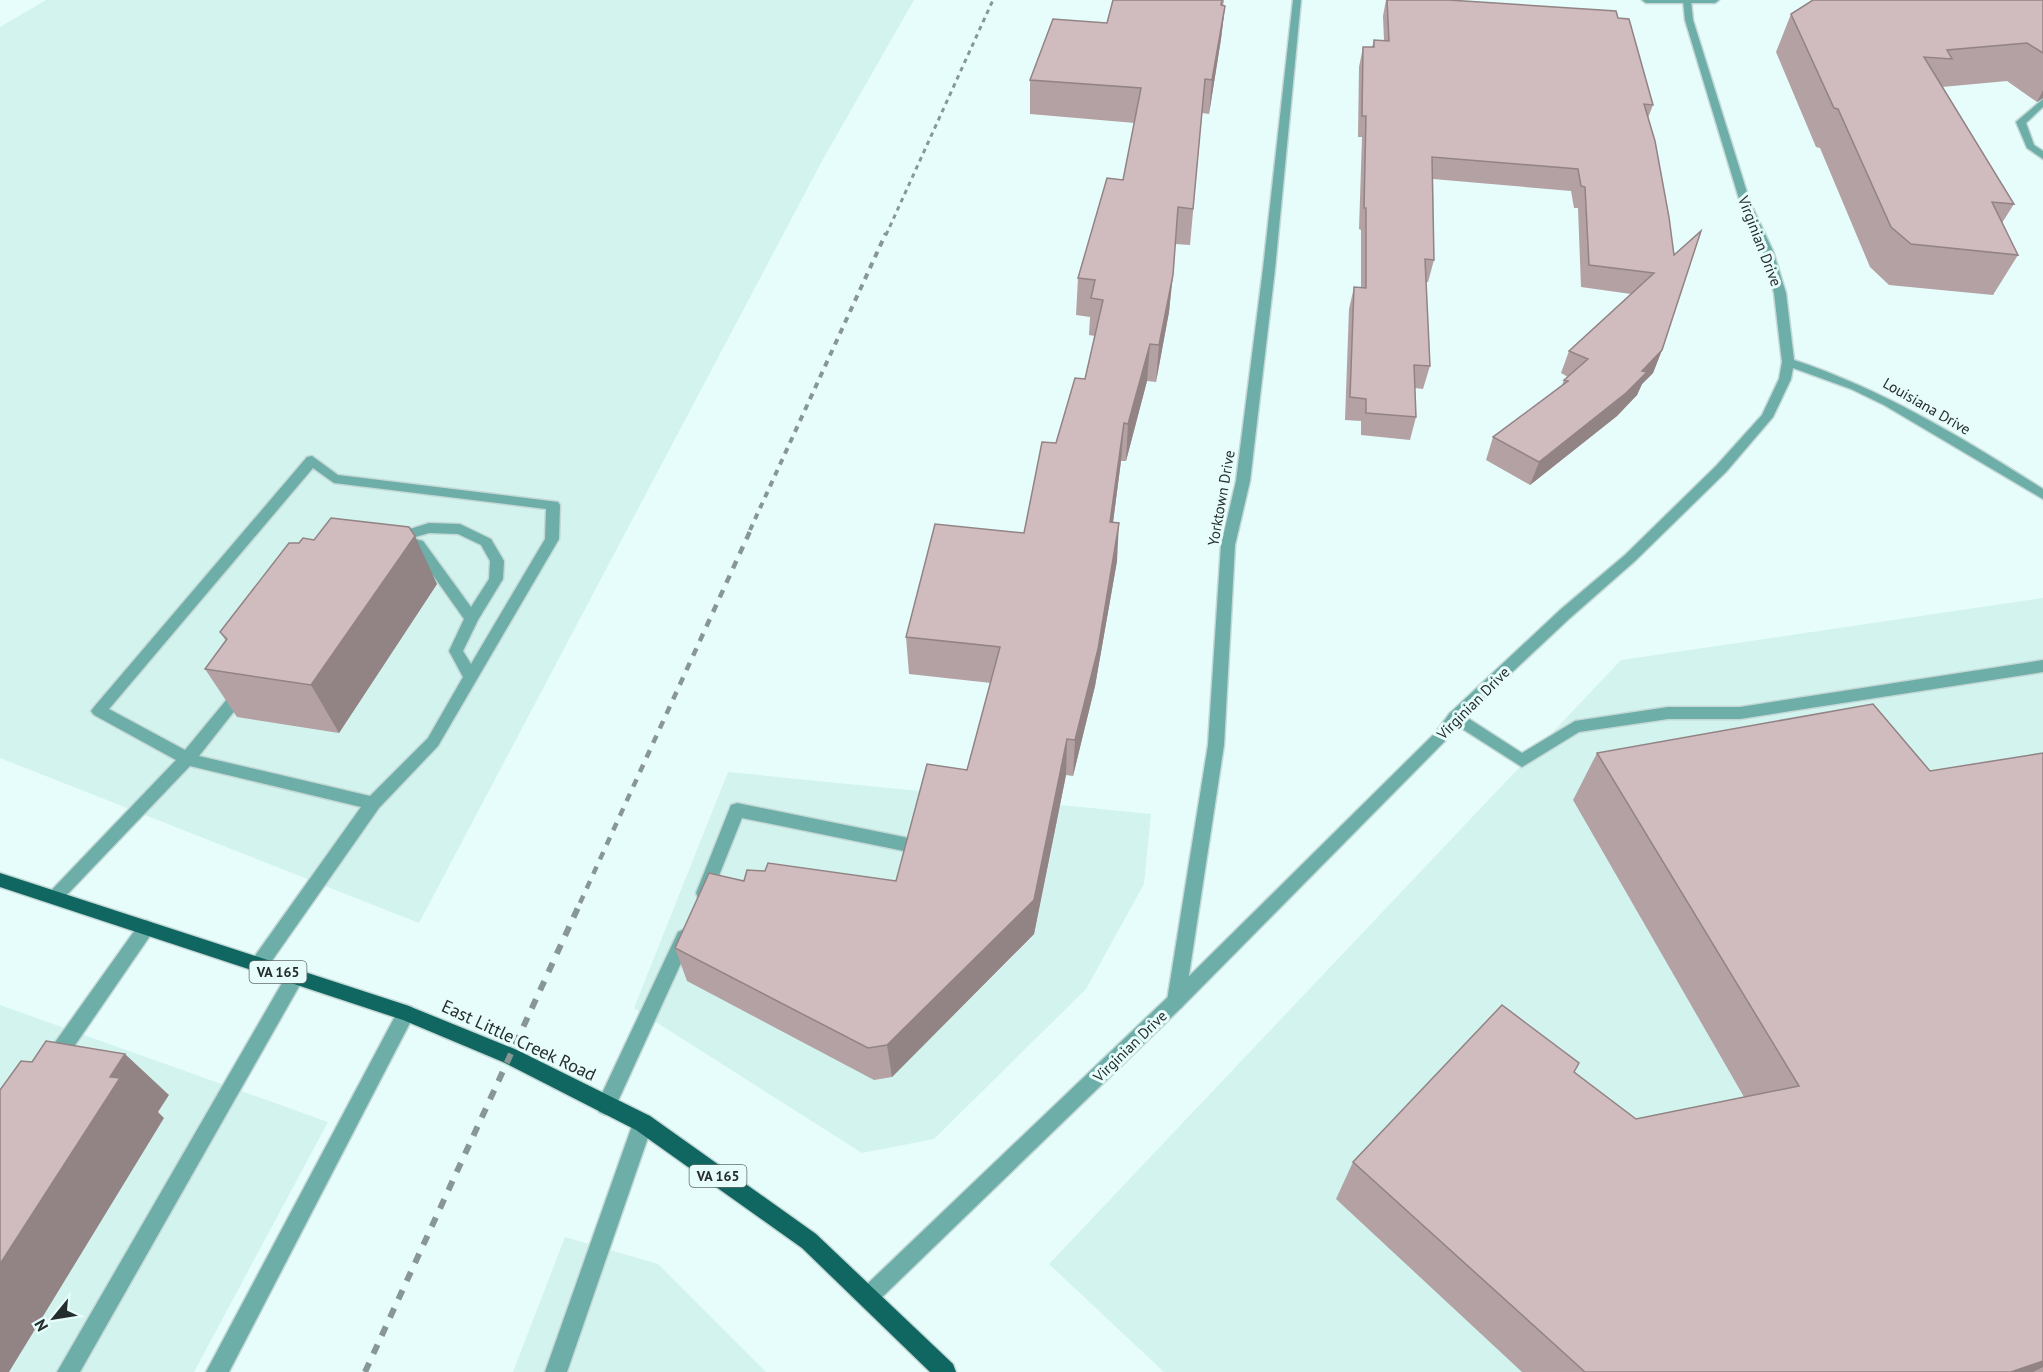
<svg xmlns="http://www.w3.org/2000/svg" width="2043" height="1372" viewBox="0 0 2043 1372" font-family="'PT Sans',sans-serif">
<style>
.built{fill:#d3f3ef}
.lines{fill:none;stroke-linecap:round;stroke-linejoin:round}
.service-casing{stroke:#c4d8d6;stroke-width:3}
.minor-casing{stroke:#c4d8d6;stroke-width:3}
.tertiary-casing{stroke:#c4d8d6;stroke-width:3}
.primary-casing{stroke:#c4d8d6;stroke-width:3}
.service{fill:#6daea8;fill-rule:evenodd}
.minor{fill:#6daea8;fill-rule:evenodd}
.tertiary{fill:#6daea8;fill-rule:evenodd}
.primary{fill:#106661;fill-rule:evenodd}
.rail-far3{stroke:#889796;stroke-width:3;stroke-dasharray:4.5 4.5;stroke-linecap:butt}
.rail-far2{stroke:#889796;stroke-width:4;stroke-dasharray:6 6;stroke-linecap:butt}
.rail-far1{stroke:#889796;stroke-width:4.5;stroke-dasharray:8 8;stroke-linecap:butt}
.rail{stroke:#889796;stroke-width:6;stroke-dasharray:10 10;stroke-linecap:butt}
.wall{fill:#b3a1a3}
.shaded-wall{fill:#928385}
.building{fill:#d0bbbe;stroke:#928385;stroke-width:1.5}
.labels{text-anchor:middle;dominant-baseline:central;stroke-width:6;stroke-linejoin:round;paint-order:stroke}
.shield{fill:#e7fdfb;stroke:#606c6b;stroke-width:1.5}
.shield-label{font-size:14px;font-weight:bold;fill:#262e2d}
.street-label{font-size:15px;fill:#262e2d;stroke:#e7fdfb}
.near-street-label{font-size:18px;fill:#262e2d;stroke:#e7fdfb}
</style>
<rect width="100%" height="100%" fill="#e7fdfb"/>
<path class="built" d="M 46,0 L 914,0 L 822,161 L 419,923 L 0,758 L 0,27 Z
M 2043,598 L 2043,1372 L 1164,1372 L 1049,1264 L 1621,660 Z
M 728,772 L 1151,814 L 1144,884 L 1086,989 L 934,1139 L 862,1153 L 634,1008 Z
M 0,1005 L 328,1122 L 194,1372 L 0,1372 Z
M 565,1237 L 658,1264 L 766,1372 L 513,1372 Z"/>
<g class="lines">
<g class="service-casing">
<path id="service" d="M 2043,99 L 2043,107 L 2026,123 L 2034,145 L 2043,151 L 2043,159 L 2027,148 L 2016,122 Z
M 312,456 L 338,475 L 558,502 L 560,505 L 559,539 L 438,746 L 379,808 L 264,972 L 258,974 L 252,972 L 249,966 L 252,960 L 361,807 L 190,766 L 60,902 L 54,904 L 48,902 L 45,897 L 176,760 L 94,715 L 91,711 L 94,707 L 307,457 ZM 313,468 L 334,483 L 546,509 L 545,539 L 471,664 L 463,651 L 478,620 L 503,579 L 504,561 L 491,539 L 460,524 L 429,523 L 391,535 L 389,538 L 391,541 L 413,547 L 464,619 L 449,651 L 463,677 L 428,738 L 370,796 L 199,756 L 247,695 L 250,691 L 247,687 L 237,687 L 185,750 L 109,709 ZM 429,533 L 458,534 L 481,545 L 490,561 L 489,579 L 471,607 L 423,541 L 412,538 Z
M 2043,660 L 2043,672 L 1740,719 L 1668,719 L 1579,732 L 1522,767 L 1450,721 L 1447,717 L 1450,713 L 1460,713 L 1522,753 L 1575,721 L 1668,707 L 1740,707 Z
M 737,803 L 904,837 L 910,839 L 912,844 L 910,849 L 904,851 L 742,818 L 710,898 L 704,900 L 698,898 L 696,893 L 729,810 L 731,805 Z
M 146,920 L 152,923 L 155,928 L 152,933 L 60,1067 L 53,1070 L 46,1067 L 44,1061 L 46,1055 L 140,923 Z
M 684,929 L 690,932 L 693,937 L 613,1112 L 606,1115 L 599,1112 L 597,1106 L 599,1100 L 678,932 Z
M 295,969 L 301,971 L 304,977 L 301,983 L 80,1372 L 57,1372 L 289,971 Z
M 406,1005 L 412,1007 L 415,1013 L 412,1019 L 229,1372 L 206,1372 L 400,1007 Z
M 643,1114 L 650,1116 L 653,1123 L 567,1372 L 545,1372 L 633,1123 L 636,1116 Z"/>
</g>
<g class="minor-casing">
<path id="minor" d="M 1293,0 L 1301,0 L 1275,269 L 1250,481 L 1235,545 L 1224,745 L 1185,1001 L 1182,1007 L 1176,1009 L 1170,1007 L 1167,1001 L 1208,745 L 1221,545 L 1236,481 L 1263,269 Z
M 1642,0 L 1719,0 L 1715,3 L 1646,3 Z"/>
</g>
<g class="tertiary-casing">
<path id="tertiary" d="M 1683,0 L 1691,0 L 1693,20 L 1750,202 L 1773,251 L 1786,293 L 1794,360 C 1884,390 1963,438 2043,489 L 2043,499 L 1884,405 L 1851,389 L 1793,368 L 1791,379 L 1773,417 L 1726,472 L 1635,561 L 1570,618 L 1460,721 L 1445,741 L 1182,1007 L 876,1303 L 869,1306 L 862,1303 L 859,1296 L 862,1289 L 1170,995 L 1435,733 L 1450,713 L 1560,610 L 1625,555 L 1716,466 L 1762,415 L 1779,379 L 1782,362 L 1774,293 L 1763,251 L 1740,202 L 1685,20 Z"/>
</g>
<g class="primary-casing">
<path id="primary" d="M 0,873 L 406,1005 L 517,1050 L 650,1116 L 816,1234 L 953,1364 L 956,1372 L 930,1372 L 802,1248 L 636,1130 L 503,1062 L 403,1020 L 0,887 Z"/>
</g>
<use href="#service" class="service"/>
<use href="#minor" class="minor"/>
<use href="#tertiary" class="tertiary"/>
<use href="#primary" class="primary"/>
<path class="rail-far3" d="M 886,235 L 993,0"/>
<path class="rail-far2" d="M 750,530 L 886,233"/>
<path class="rail-far1" d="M 580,903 L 751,529"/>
<path class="rail" d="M 365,1372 L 581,901"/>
</g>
<path class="wall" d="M 1113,0 L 1224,0 L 1223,6 L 1225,6 L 1221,39 L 1209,114 L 1202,113 L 1190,245 L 1175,244 L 1169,312 L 1156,382 L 1147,381 L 1126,461 L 1121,461 L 1113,523 L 1117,561 L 1095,686 L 1073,776 L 1066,775 L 1034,934 L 892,1077 L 874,1080 L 687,981 L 675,948 L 744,881 L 765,871 L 896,881 L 967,770 L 991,683 L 909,674 L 906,637 L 1024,533 L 1056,443 L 1085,379 L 1095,336 L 1089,335 L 1090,317 L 1076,315 L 1078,278 L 1123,180 L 1135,123 L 1030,114 L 1030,80 L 1107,23 Z
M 1386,0 L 1449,0 L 1618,18 L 1653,105 L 1648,118 L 1662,350 L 1653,373 L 1642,384 L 1637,395 L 1617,416 L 1530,485 L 1486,460 L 1493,437 L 1562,385 L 1564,380 L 1568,377 L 1561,373 L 1569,351 L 1631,294 L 1581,287 L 1578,208 L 1574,208 L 1571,191 L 1433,179 L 1434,260 L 1428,282 L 1426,282 L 1430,366 L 1423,389 L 1415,388 L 1416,417 L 1410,440 L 1361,435 L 1361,421 L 1345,420 L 1349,309 L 1354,287 L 1361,287 L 1361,230 L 1359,229 L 1362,137 L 1358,137 L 1359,67 L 1363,47 L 1372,47 L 1374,40 L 1384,41 L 1383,16 Z
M 2043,0 L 2043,98 L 2037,102 L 2007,81 L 1942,87 L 2014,204 L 2002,223 L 2018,255 L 1993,295 L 1889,285 L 1870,267 L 1820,148 L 1816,147 L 1776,52 L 1791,14 Z
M 437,584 L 339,733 L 237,717 L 205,669 L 226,641 L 220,632 Z
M 1597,753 L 1930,771 L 2043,753 L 2043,1372 L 1522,1372 L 1336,1199 L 1353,1162 L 1574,1072 L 1636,1119 L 1744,1097 L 1573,800 Z"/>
<path class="shaded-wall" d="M 1225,6 L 1221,39 L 1209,114 L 1212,80 Z
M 2043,90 L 2043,98 L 2037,102 Z
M 1173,275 L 1169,312 L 1156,382 L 1159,345 Z
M 1150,344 L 1147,381 L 1126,461 L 1128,424 Z
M 1662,350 L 1653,373 L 1642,384 L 1637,395 L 1617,416 L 1530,485 L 1539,462 L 1642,371 Z
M 1124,423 L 1121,461 L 1108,560 L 1110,522 Z
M 1119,523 L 1117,561 L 1095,686 L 1073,776 L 1075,740 Z
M 415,536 L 437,584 L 339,733 L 311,685 Z
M 1067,739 L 1066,775 L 1034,934 L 892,1077 L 887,1045 Z
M 125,1054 L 169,1095 L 158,1112 L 164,1118 L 9,1372 L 0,1372 L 0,1264 L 110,1077 Z
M 2043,1361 L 2043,1367 L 2033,1372 L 2011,1372 Z"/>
<path class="building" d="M 1113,0 L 1222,0 L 1221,5 L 1225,6 L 1212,80 L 1205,79 L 1193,209 L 1178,207 L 1173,275 L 1159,345 L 1150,344 L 1128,424 L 1124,423 L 1110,522 L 1119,523 L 1098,649 L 1075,740 L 1067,739 L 1034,900 L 887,1045 L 868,1048 L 675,948 L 709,873 L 744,881 L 747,870 L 765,871 L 768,863 L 896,881 L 927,764 L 967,770 L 1000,647 L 906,637 L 935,524 L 1024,533 L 1042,442 L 1056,443 L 1075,378 L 1085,379 L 1103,300 L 1091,298 L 1095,280 L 1078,278 L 1107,178 L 1123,180 L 1141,88 L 1030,80 L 1053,19 L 1107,23 Z
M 1387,0 L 1449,0 L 1616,11 L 1618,18 L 1629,19 L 1653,105 L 1644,104 L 1655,141 L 1669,217 L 1674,255 L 1701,231 L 1662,350 L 1642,371 L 1647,372 L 1626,393 L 1539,462 L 1493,437 L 1568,381 L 1564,380 L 1588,359 L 1569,351 L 1654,273 L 1589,265 L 1585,187 L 1581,186 L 1578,169 L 1432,157 L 1434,260 L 1425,259 L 1430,366 L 1414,365 L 1416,417 L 1366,413 L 1366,399 L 1350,397 L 1354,287 L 1366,288 L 1366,208 L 1364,208 L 1366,116 L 1362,116 L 1363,47 L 1374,47 L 1374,40 L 1389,41 Z
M 1813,0 L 2043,0 L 2043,53 L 2027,43 L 1947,50 L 1952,59 L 1924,57 L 2014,204 L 1992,202 L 2018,255 L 1911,244 L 1891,227 L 1838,109 L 1834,108 L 1791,14 Z
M 331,518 L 409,527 L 415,536 L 311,685 L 205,669 L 227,639 L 220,632 L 289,543 L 299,543 L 303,538 L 314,540 Z
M 1873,704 L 1930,771 L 2043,753 L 2043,1361 L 2011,1372 L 1585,1372 L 1353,1162 L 1502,1005 L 1579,1063 L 1574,1072 L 1636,1119 L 1799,1086 L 1597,753 Z
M 46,1041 L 125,1054 L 110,1077 L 120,1078 L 0,1264 L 0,1090 L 21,1061 L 32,1062 Z"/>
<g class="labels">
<g class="shield">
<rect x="249.5" y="961" width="57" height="22" rx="4.5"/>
<rect x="689.5" y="1165" width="57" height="22" rx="4.5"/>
</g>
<g class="shield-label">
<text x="278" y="972">VA 165</text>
<text x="718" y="1176">VA 165</text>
</g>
<g class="street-label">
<text transform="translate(1760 241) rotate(69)">Virginian Drive</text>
<text transform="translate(1927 406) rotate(30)">Louisiana Drive</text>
<text transform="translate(1221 498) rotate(-80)">Yorktown Drive</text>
<text transform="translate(1473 703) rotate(-45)">Virginian Drive</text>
<text transform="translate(1130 1046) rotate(-44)">Virginian Drive</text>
</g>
<g class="near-street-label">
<text transform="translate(519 1040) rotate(25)">East Little Creek Road</text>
</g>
</g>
<g transform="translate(54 1318) rotate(240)" stroke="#e7fdfb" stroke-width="4.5" paint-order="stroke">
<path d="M0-4.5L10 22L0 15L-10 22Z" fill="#262e2d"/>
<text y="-9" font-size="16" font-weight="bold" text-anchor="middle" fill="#262e2d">N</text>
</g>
</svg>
